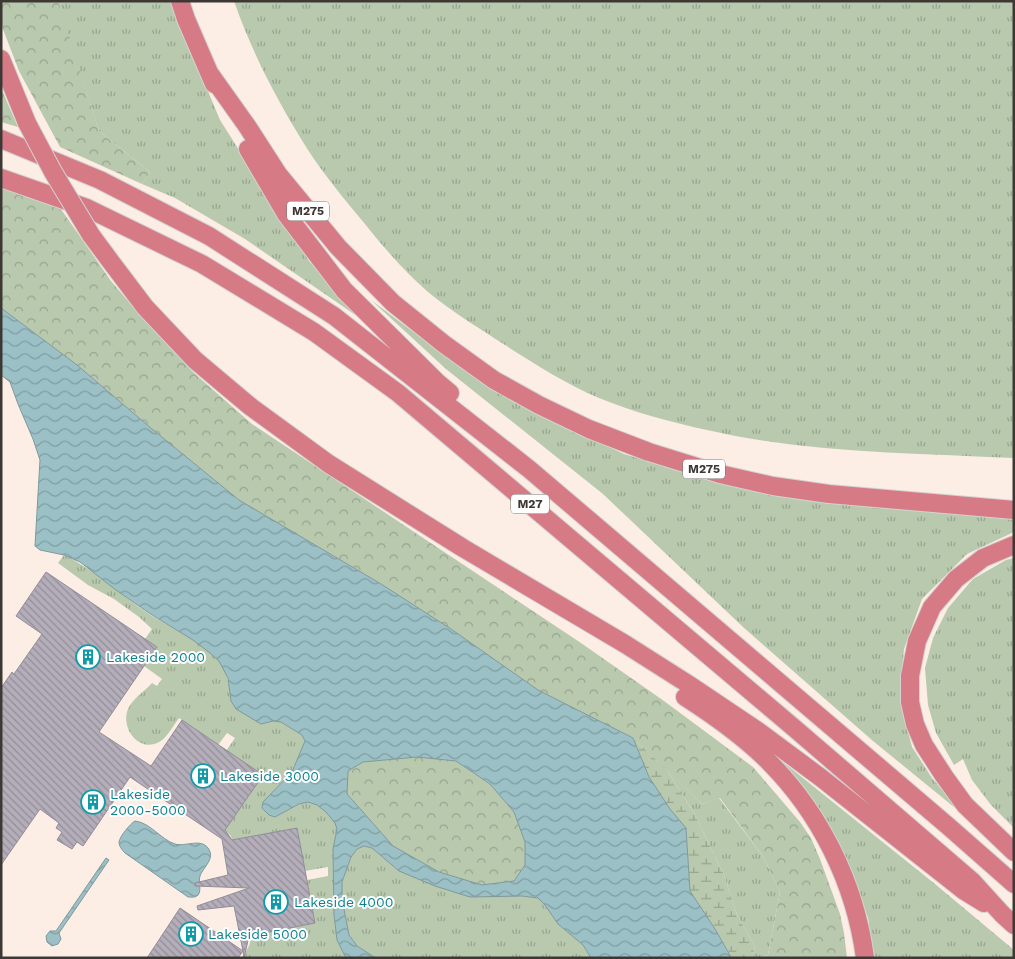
<svg xmlns="http://www.w3.org/2000/svg" width="1015" height="959" viewBox="0 0 1015 959" font-family="'Work Sans',sans-serif">
<style>
.grass{fill:url(#grass-tufts)}
.forest{fill:url(#forest-crowns)}
.wetland{fill:url(#wetland-marsh)}
.water{fill:url(#water-waves);stroke:#7f989b;fill-rule:evenodd}
.building{fill:url(#building-back-hatch);stroke:#938c99}
.lines{fill:none;stroke-linecap:round;stroke-linejoin:round}
.highway-casing{stroke:#d4d3d2;stroke-width:20}
.highway{stroke:#d67b86;stroke-width:18}
.highway-bridge-casing{stroke:#d4d3d2;stroke-width:20;stroke-linecap:butt}
.highway-bridge{stroke:#d67b86;stroke-width:18}
.labels{text-anchor:middle;dominant-baseline:central;stroke-width:4;stroke-linejoin:round;paint-order:stroke}
.shield{fill:#fefefe;stroke:#777371;stroke-width:1}
.shield-label{font-size:12px;font-weight:bold;fill:#3d3834}
.culture-label{font-size:14px;fill:#0d838f;stroke:#fefefe;text-anchor:start}
</style>
<defs>
<pattern id="grass-tufts" width="24" height="20" patternUnits="userSpaceOnUse" patternTransform="scale(1.25)"><rect width="24" height="20" fill="#b8c9ae"/><path d="M3 7l-1-3M5 7V3M7 7l1-3M15 17l-1-3M17 17v-4M19 17l1-3" fill="none" stroke="#97a48e"/></pattern>
<pattern id="forest-crowns" width="20" height="18" patternUnits="userSpaceOnUse" patternTransform="scale(1.25)"><rect width="20" height="18" fill="#b8c9ae"/><path d="M2 6a3 3 0 1 1 6 0M12 15a3 3 0 1 1 6 0" fill="none" stroke="#97a48e"/></pattern>
<pattern id="wetland-marsh" width="20" height="14" patternUnits="userSpaceOnUse" patternTransform="scale(1.25)"><rect width="20" height="14" fill="#b8c9ae"/><path d="M1 5h8M5 5V1M11 12h8M15 12V8" fill="none" stroke="#97a48e"/></pattern>
<pattern id="water-waves" width="16" height="10" patternUnits="userSpaceOnUse" patternTransform="scale(1.25)"><rect width="16" height="10" fill="#9bc1c7"/><path d="M0 5q4-4 8 0t8 0" fill="none" stroke="#809ea2"/></pattern>
<pattern id="building-back-hatch" width="6" height="6" patternUnits="userSpaceOnUse" patternTransform="scale(1.25)"><rect width="6" height="6" fill="#b4adba"/><path d="M-1 5l2 2M0 0l6 6M5-1l2 2" fill="none" stroke="#948e98"/></pattern>
</defs>
<rect width="100%" height="100%" fill="#fceee5"/>
<path class="grass" d="M 57,1 L 172,1 L 189,46 L 220,120 L 309,261 L 367,323 L 245,239 L 175,198 L 142,184 L 150,172 L 99,131 Z
M 234,1 L 1014,1 L 1014,458 C 911,453 807,453 707,430 C 670,422 633,412 599,398 C 566,384 535,364 505,345 C 479,328 452,312 428,292 C 405,272 384,248 365,224 C 345,200 325,176 308,150 C 279,104 252,53 234,1 Z
M 371,300 L 444,355 L 527,408 L 624,454 L 737,487 L 820,502 L 1014,518 L 1014,532 L 967,554 L 922,599 L 904,649 L 900,700 L 912,747 L 932,778 L 965,816 L 873,741 L 743,627 L 603,494 L 446,369 Z
M 64,555 C 95,570 121,595 149,614 C 170,627 205,643 219,661 C 229,675 229,685 231,701 L 261,724 L 273,721 L 281,722 L 302,735 L 305,741 L 292,772 L 263,802 L 262,808 L 269,815 L 275,817 L 299,804 L 308,802 L 317,805 L 326,812 L 335,823 L 337,829 L 333,849 L 334,915 L 337,940 L 346,958 L 242,958 C 246,950 252,945 250,936 L 315,923 L 307,880 L 328,876 L 328,867 L 305,871 L 232,840 L 231,836 L 225,830 L 262,775 L 226,751 L 235,738 L 227,733 L 218,745 L 179,718 C 173,726 167,738 159,742 C 140,753 120,729 128,709 C 133,698 145,691 152,683 L 157,686 L 162,679 L 144,666 L 157,647 L 145,639 L 152,629 L 139,617 L 114,599 L 88,585 L 58,563 Z
M 1014,558 L 1014,828 L 991,805 L 972,780 L 963,759 L 954,765 L 936,733 L 928,705 L 925,668 L 933,638 L 948,608 L 973,579 L 1006,560 Z
M 783,762 L 935,884 L 1014,950 L 1014,958 L 874,958 L 868,918 L 849,865 L 832,830 L 808,796 L 780,766 Z
M 667,770 L 702,804 L 719,798 L 764,858 L 780,892 L 768,955 L 758,958 L 752,958 L 755,946 L 737,915 L 724,875 L 694,813 Z
M 364,846 L 372,848 L 399,871 L 522,896 L 538,898 L 545,905 L 558,924 L 583,945 L 591,958 L 376,958 L 357,946 L 349,935 L 342,899 L 342,882 L 351,857 L 357,849 Z"/>
<path class="forest" d="M 1,1 L 58,1 L 99,131 L 150,172 L 142,184 L 60,147 L 19,71 L 1,24 Z
M 1,88 L 18,127 L 1,122 Z
M 1,185 L 56,202 L 111,281 L 145,321 L 194,373 L 252,424 L 581,643 L 664,701 L 753,767 L 800,822 L 811,838 L 820,859 L 840,914 L 844,933 L 847,958 L 758,958 L 768,955 L 780,892 L 764,858 L 720,798 L 702,804 L 633,738 L 538,690 L 451,629 L 381,584 L 239,500 L 152,429 L 77,365 L 1,308 Z
M 417,757 L 456,761 L 490,784 L 514,812 L 525,842 L 525,865 L 514,881 L 482,885 L 439,872 L 393,846 L 347,794 L 348,771 L 363,762 Z"/>
<path class="wetland" d="M 633,738 L 667,770 L 694,813 L 724,875 L 737,915 L 755,946 L 752,958 L 730,958 L 731,956 L 715,929 L 690,891 L 686,828 L 670,809 L 649,777 Z"/>
<path class="water" d="M 1,308 L 77,365 L 152,429 L 239,500 L 381,584 L 451,629 L 538,690 L 633,738 L 649,777 L 670,809 L 686,828 L 690,891 L 715,929 L 731,957 L 730,958 L 591,958 L 583,945 L 558,924 L 545,905 L 538,898 L 522,896 L 470,897 L 435,886 L 399,871 L 372,848 L 364,846 L 357,849 L 351,857 L 342,882 L 342,899 L 349,935 L 357,946 L 376,958 L 346,958 L 337,940 L 334,915 L 333,849 L 337,829 L 335,823 L 326,812 L 317,805 L 308,802 L 299,804 L 275,817 L 269,815 L 262,808 L 263,802 L 292,772 L 305,741 L 302,735 L 281,722 L 273,721 L 261,724 L 236,709 L 231,701 L 228,678 L 219,661 L 210,653 L 193,640 L 149,613 L 116,590 L 80,562 L 64,555 L 40,550 L 35,546 L 40,460 L 33,439 L 18,404 L 10,382 L 1,375 ZM 417,757 L 456,761 L 490,784 L 514,812 L 525,842 L 525,865 L 514,881 L 482,885 L 439,872 L 393,846 L 347,794 L 348,771 L 363,762 Z
M 135,821 C 151,823 160,839 175,844 C 185,847 201,838 208,848 C 216,859 203,867 200,876 C 198,882 202,890 198,895 C 195,898 192,897 188,897 L 125,853 C 122,850 119,846 119,842 C 120,836 130,824 135,821 Z
M 106,858 L 109,860 L 59,933 L 61,939 L 58,944 L 52,946 L 47,942 L 46,936 L 50,931 L 56,931 Z"/>
<path class="building" d="M 46,572 L 157,647 L 99,732 L 151,766 L 182,720 L 263,775 L 225,830 L 232,840 L 297,828 L 315,923 L 249,936 L 244,958 L 243,951 L 238,958 L 147,958 L 180,908 L 243,951 L 234,906 L 198,910 L 197,906 L 249,888 L 195,886 L 195,883 L 228,875 L 222,839 L 130,777 L 83,846 L 77,842 L 72,849 L 57,840 L 62,832 L 56,828 L 59,823 L 40,809 L 1,865 L 1,688 L 12,672 L 14,674 L 42,634 L 16,616 Z"/>
<g class="lines">
<g class="highway-casing">
<path id="highway" d="M 180,1 L 186,19 L 214,84
M 1,59 L 27,123
M 210,74 L 247,126 L 278,174 L 338,247 L 393,303 L 444,344 L 494,380 L 539,405 L 589,429 L 649,452 L 720,474 L 773,486 L 829,494 L 1014,510
M 1,139 L 100,180 L 209,236 L 334,316 L 529,469 L 948,826 L 1014,884
M 248,149 L 286,214 L 344,290 L 438,383 L 450,393
M 1,178 L 87,208 L 202,264 L 314,332 L 398,393 L 793,727 L 972,881 L 1002,914 L 1014,925
M 91,235 L 111,262 L 145,307 L 195,360 L 251,407 L 329,464 L 463,548 L 625,644 L 688,684 L 758,731 L 820,777 L 963,890 L 984,903
M 1014,545 L 983,558 L 956,579 L 932,607 L 917,641 L 910,676 L 910,702 L 915,724 L 924,745 L 944,776 L 965,805 L 1014,852
M 685,697 C 713,715 740,734 764,757 C 819,810 855,882 865,958"/>
</g>
<use href="#highway" class="highway"/>
<g class="highway-bridge-casing">
<path id="highway-bridge" d="M 27,123 L 53,172 L 91,235"/>
</g>
<use href="#highway-bridge" class="highway-bridge"/>
</g>
<defs>
<g id="building-ring" transform="scale(1.25)"><circle r="9.5" fill="#fefefe" stroke="#0f9aa8" stroke-width="1.5"/><path d="M-4-6H4V6H1V3H-1V6H-4ZM-2.5-4.3h1.7v1.8h-1.7ZM.8-4.3h1.7v1.8H.8ZM-2.5-1h1.7V.8h-1.7ZM.8-1h1.7V.8H.8Z" fill="#0f9aa8"/></g>
</defs>
<g fill-rule="evenodd">
<use href="#building-ring" x="88" y="657"/>
<use href="#building-ring" x="203" y="776"/>
<use href="#building-ring" x="93" y="802"/>
<use href="#building-ring" x="276" y="902"/>
<use href="#building-ring" x="191" y="934"/>
</g>
<g class="labels">
<g class="shield">
<rect x="287" y="201.5" width="42" height="19" rx="4"/>
<rect x="683" y="459.5" width="42" height="19" rx="4"/>
<rect x="511" y="494.5" width="38" height="19" rx="4"/>
</g>
<g class="shield-label">
<text x="308" y="211">M275</text>
<text x="704" y="469">M275</text>
<text x="530" y="504">M27</text>
</g>
<g class="culture-label">
<text x="106" y="657">Lakeside 2000</text>
<text x="220" y="776">Lakeside 3000</text>
<text x="110" y="794">Lakeside<tspan x="110" dy="16">2000-5000</tspan></text>
<text x="294" y="902">Lakeside 4000</text>
<text x="208" y="934">Lakeside 5000</text>
</g>
</g>
<rect width="1015" height="959" fill="none" stroke="#3d3834" stroke-width="5"/>
</svg>
